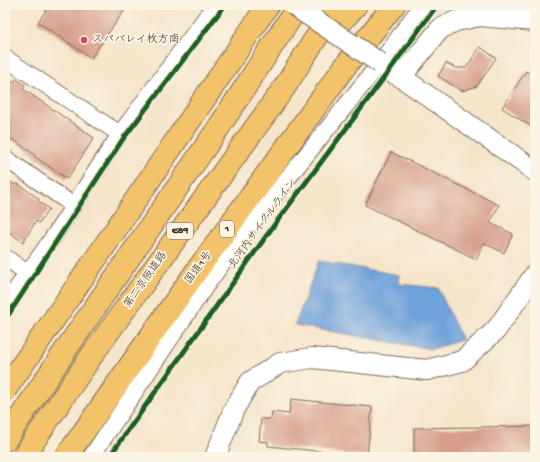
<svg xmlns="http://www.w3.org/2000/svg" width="540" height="462" viewBox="0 0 540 462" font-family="'Gochi Hand','Klee One',sans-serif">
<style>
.water{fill:#6fa2db;stroke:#55667c}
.building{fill:#d69e8b}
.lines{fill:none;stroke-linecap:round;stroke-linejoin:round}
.minor-casing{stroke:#7c6b5b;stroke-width:18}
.tertiary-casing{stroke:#7c6b5b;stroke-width:22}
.trunk-casing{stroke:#7c6b5b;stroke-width:24}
.motorway-casing{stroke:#7c6b5b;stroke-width:24}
.minor{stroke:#fff;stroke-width:16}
.tertiary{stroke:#fff;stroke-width:20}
.trunk{stroke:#f2c36a;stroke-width:22}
.motorway{stroke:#f2c36a;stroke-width:22}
.tertiary-bridge-casing{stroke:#7c6b5b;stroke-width:22;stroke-linecap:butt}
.tertiary-bridge{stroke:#fff;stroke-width:20}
.cycleway-casing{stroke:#fcf5e5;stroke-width:8}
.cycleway{stroke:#1b5e20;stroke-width:5}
.poi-dot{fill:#d1495b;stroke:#fcf5e5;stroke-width:1.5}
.labels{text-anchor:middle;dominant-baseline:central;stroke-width:3.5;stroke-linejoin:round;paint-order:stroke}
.shield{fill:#fcf5e5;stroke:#75675a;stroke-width:1}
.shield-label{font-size:10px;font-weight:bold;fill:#3b2a1e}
.poi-label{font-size:11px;fill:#3b2a1e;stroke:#fcf5e5;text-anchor:start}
.street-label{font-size:11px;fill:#3b2a1e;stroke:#fcf5e5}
</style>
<rect width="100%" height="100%" fill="#fcf5e5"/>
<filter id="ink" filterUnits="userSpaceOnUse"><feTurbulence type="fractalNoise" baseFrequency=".025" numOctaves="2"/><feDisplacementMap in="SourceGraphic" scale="8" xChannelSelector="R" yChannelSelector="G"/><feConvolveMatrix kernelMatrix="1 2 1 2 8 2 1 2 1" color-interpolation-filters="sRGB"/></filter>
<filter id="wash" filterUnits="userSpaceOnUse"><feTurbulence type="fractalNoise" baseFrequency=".012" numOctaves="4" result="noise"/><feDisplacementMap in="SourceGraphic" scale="16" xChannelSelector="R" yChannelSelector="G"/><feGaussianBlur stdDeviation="0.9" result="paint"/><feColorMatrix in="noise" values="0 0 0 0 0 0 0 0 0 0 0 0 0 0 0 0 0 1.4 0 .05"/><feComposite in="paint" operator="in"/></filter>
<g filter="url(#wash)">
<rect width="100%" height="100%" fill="#f5e5cb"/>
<path class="water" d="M 319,261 L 399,275 L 399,284 L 438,288 L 462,340 L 431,349 L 295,325 Z"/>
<g id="blocks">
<path class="building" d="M 50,5 L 128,5 L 91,58 L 38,22 Z
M 480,47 L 496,58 L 477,86 L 462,91 L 438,76 L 446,63 L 456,68 L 466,68 Z
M 526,71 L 535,76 L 535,129 L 502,108 Z
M 5,77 L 14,83 L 16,79 L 25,85 L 23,89 L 58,113 L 94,138 L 67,179 L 34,156 L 35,155 L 12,139 L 5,149 Z
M 391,152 L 499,205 L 490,223 L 513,234 L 504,253 L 484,243 L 476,259 L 365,205 Z
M 5,178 L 15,185 L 17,183 L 39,199 L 38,201 L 49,209 L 39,223 L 36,221 L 23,242 L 9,232 L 5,232 Z
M 291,399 L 372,407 L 367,456 L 268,446 L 268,442 L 259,441 L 261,419 L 271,419 L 272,412 L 289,414 Z
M 535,426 L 535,457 L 414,457 L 414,428 Z"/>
</g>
</g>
<g filter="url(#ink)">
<use href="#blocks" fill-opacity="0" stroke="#7c6b5b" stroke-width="1"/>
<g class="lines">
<g class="minor-casing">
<path id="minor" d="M 5,58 L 120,134
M 5,158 L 74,206
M 5,257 L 27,273
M 5,305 L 52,239 L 120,134 L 215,5
M 91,457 L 205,287 L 250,225 L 380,63 L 422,5"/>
</g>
<g class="tertiary-casing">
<path id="tertiary" d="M 380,63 L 389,71 L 401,77 L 535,171
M 401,77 L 440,29 L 456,21 L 480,16 L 535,21
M 215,457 L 234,409 L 250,382 L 280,363 L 312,358 L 427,370 L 462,361 L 496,330 L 535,274"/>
</g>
<g class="trunk-casing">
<path id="trunk" d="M 5,390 L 97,257 L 268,5
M 66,457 L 198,269 L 346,65 L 394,5"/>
</g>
<g class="motorway-casing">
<path id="motorway" d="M 333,31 L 356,5
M 5,440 L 69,345 L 217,130 L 299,5
M 23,457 L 94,352 L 284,88 L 337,5"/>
</g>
<use href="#minor" class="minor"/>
<use href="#tertiary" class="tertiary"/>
<use href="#trunk" class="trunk"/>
<use href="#motorway" class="motorway"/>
<g class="tertiary-bridge-casing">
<path id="tertiary-bridge" d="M 293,5 L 380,63"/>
</g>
<use href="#tertiary-bridge" class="tertiary-bridge"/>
<g class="cycleway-casing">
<path id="cycleway" d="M 5,320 L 123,139 L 225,5
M 109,457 L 272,228 L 389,71 L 437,5"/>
</g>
<use href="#cycleway" class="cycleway"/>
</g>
</g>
<circle class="poi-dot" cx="84" cy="40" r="4"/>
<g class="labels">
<g class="shield">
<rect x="220" y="221" width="14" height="16" rx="3"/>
<rect x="167" y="223" width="26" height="16" rx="3"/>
</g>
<g class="shield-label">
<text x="227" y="229">1</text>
<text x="180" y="231">E89</text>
</g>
<g class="poi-label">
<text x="92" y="40">スパバレイ枚方南</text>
</g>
<g class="street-label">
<text transform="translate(263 224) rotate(-54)">北河内サイクルライン</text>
<text transform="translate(199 268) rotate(-54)">国道1号</text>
<text transform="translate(146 280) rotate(-55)">第二京阪道路</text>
</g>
</g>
<rect width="540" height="462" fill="none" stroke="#fcf5e5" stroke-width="20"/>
</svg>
